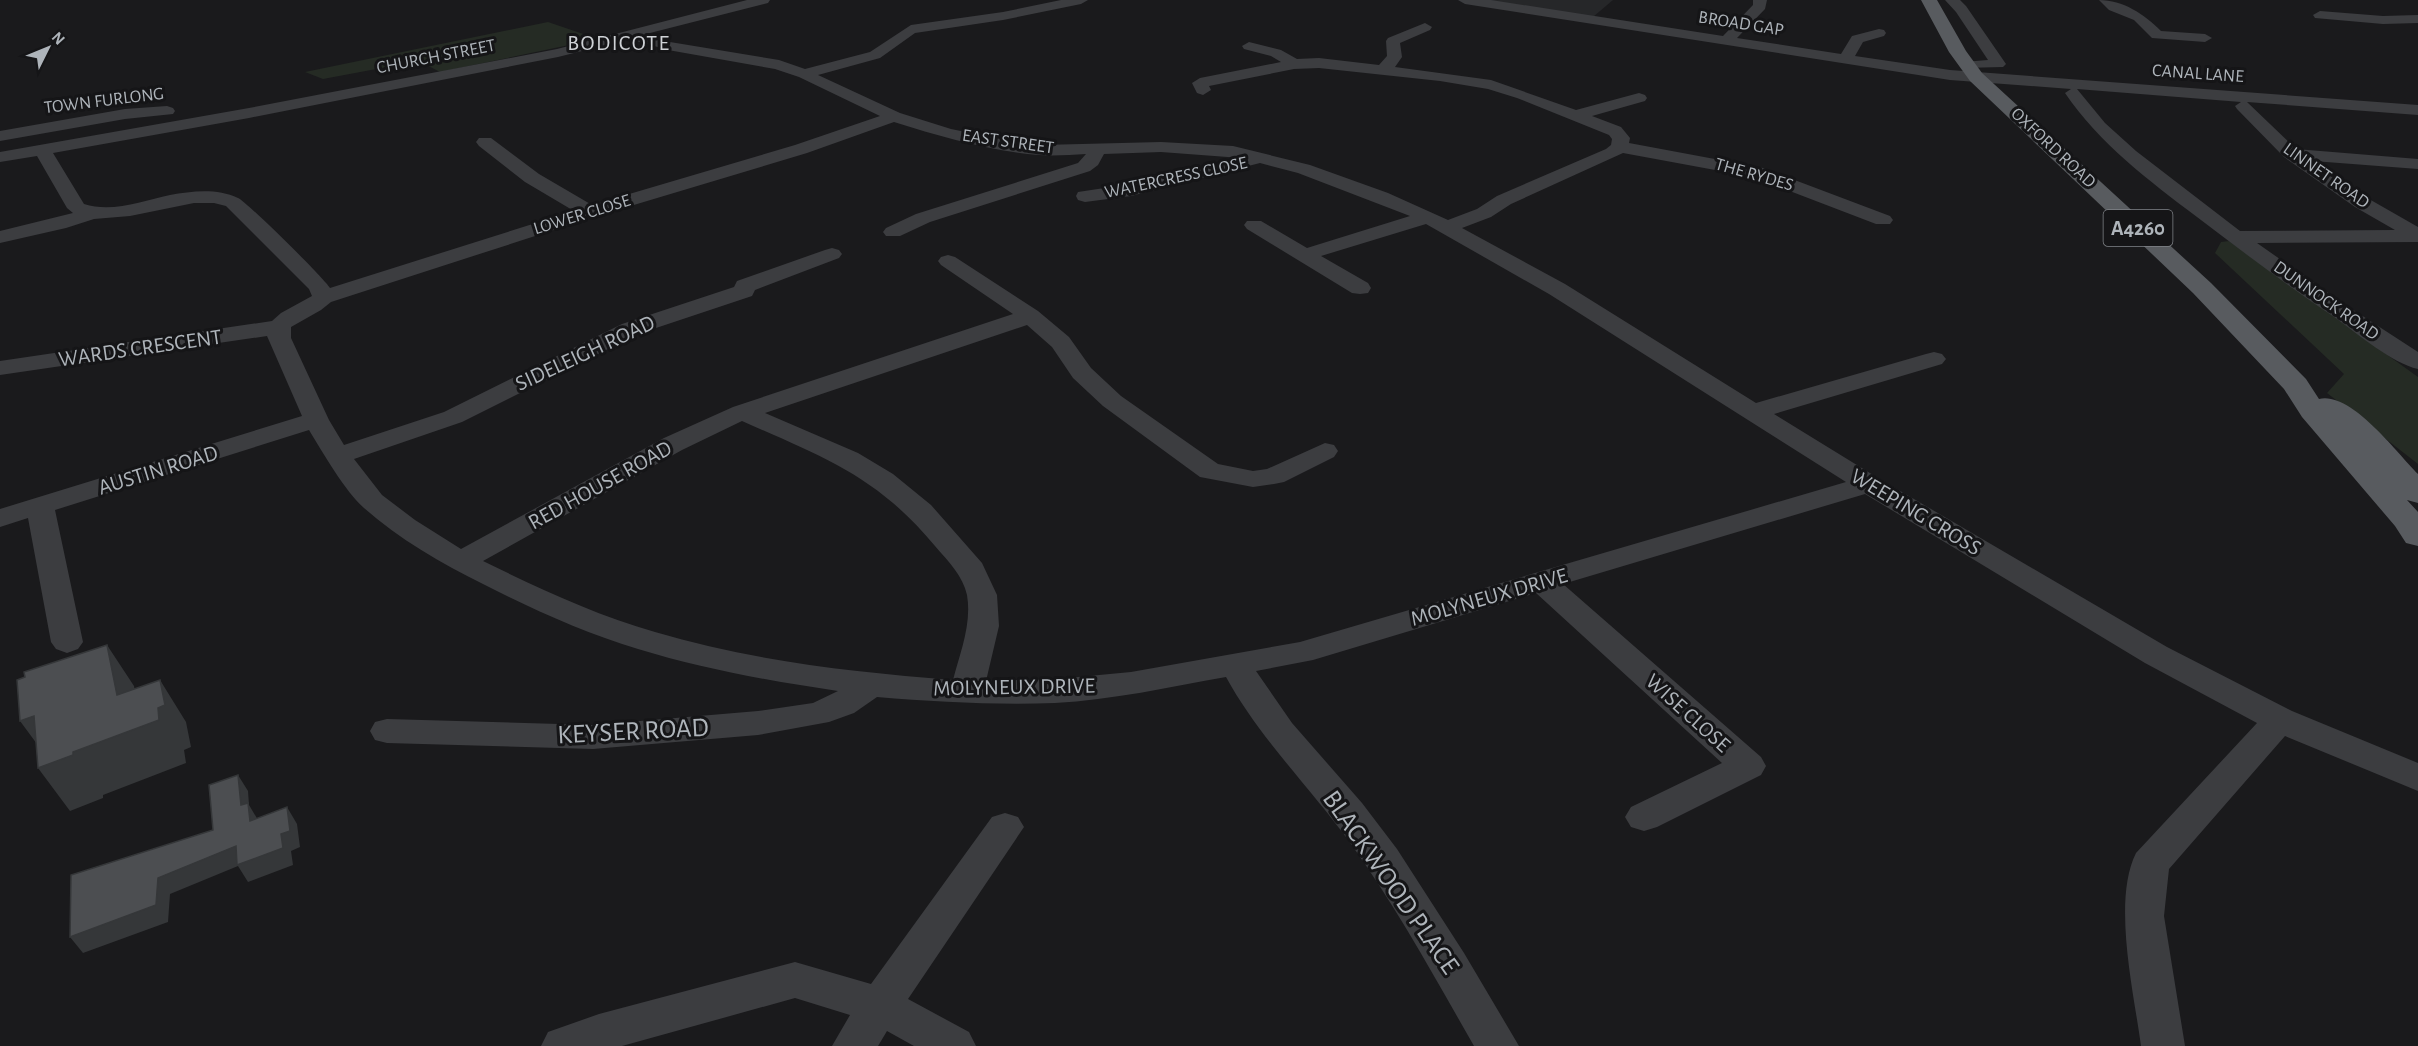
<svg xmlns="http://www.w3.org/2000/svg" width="2418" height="1046" viewBox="0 0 2418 1046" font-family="'Alegreya Sans',sans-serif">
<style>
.built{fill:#262729}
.green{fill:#252b24}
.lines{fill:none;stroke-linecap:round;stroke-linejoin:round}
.minor{fill:#3c3d40;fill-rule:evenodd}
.primary{fill:#585b5f;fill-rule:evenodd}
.shaded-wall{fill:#353739}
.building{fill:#4c4e51;stroke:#353739;stroke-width:1.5}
.labels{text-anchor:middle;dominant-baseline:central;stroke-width:6;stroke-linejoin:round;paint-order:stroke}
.far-street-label{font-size:18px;fill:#aeb4ba;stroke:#151517}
.shield{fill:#151517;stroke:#808489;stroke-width:1.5}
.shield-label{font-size:21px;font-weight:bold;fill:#aeb4ba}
.far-quarter-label{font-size:22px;letter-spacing:1.5px;fill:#cfd2d6;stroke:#151517}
.street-label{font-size:22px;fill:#aeb4ba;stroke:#151517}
.near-street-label{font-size:27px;fill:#aeb4ba;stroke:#151517}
</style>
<rect width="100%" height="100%" fill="#1a1a1c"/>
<path class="built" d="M 1486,0 L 1613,0 L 1593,17 Z"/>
<path class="green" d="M 548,22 L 598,39 L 440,72 L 419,61 L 323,79 L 305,72 Z
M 2229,241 L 2418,377 L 2418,464 L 2327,393 L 2344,374 L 2215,253 L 2221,242 Z"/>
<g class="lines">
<path class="minor" d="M 747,0 L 770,0 L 768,3 L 646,34 L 670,42 L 779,60 L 805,69 L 870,52 L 911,25 L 1003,12 L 1061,0 L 1088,0 L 1081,4 L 1003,20 L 915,33 L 880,58 L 818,75 L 900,113 L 951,129 L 1015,142 L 1042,145 L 1161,142 L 1233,146 L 1310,165 L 1388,193 L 1448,220 L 1477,209 L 1497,196 L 1606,149 L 1611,145 L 1612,139 L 1609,135 L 1517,98 L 1488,89 L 1440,81 L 1319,68 L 1294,69 L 1209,86 L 1211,90 L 1203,95 L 1197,93 L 1192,83 L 1200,78 L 1281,62 L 1271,56 L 1244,49 L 1242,46 L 1249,42 L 1281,50 L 1297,59 L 1319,58 L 1379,65 L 1387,56 L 1386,41 L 1388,38 L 1425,23 L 1432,27 L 1430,30 L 1400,43 L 1402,57 L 1395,67 L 1491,80 L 1576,110 L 1639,93 L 1645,95 L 1647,98 L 1645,101 L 1592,116 L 1621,127 L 1630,138 L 1629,143 L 1763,168 L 1890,216 L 1893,220 L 1890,224 L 1876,224 L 1753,177 L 1623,153 L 1511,204 L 1491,217 L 1462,228 L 1565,284 L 1756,403 L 1926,354 L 1934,352 L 1942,354 L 1946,359 L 1942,364 L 1774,414 L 1878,478 L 2167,647 L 2292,711 L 2418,763 L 2418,791 L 2285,736 L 2169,869 L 2164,916 L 2185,1046 L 2141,1046 C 2134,993 2112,901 2136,853 L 2257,723 L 2145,663 L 1865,494 L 1563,584 L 1761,757 L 1766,766 L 1761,775 L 1657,827 L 1644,831 L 1631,827 L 1625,817 L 1631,807 L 1722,763 L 1536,593 L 1313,660 L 1256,671 L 1292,723 L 1362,803 L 1397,849 L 1464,953 L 1519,1046 L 1474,1046 C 1435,978 1397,908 1351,844 C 1310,787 1260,739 1226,677 C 1170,687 1112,700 1055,703 C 995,705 937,702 877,697 L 854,713 L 829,722 L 758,735 L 593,749 L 387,743 L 375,740 L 370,731 L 375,722 L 387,719 L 593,725 L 758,711 L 813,703 L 838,691 C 771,681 703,669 638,649 C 585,633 532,609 483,584 C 441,563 399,539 364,508 C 345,491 323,453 309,430 L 55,510 L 83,642 L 78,649 L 67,653 L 56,649 L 51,642 L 28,518 L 0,527 L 0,509 L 302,416 L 267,336 L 0,375 L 0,361 L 272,321 L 281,313 L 312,296 L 309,289 L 226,206 L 214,203 L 194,203 L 130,216 L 94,219 L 66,228 L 0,243 L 0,231 L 73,213 L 67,208 L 37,156 L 0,162 L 0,152 L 249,108 L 557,49 ZM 630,39 L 668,50 L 775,69 L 799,77 L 880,116 L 795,145 L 592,205 L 539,174 L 491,138 L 479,138 L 476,142 L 479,146 L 525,182 L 574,211 L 330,288 C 323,277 247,202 238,198 C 217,188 192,191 170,195 C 143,201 112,213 84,204 L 53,153 L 249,118 L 558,57 ZM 894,122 C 942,137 990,151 1039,155 C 1054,156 1070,155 1086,154 L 1078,163 L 916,214 L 886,228 L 883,232 L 886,236 L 900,236 L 930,222 L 1090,171 L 1098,165 L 1104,154 L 1161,152 L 1241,158 L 1131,184 L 1078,192 L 1076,196 L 1078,200 L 1085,202 L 1131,196 L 1260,163 L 1298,173 L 1410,216 L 1307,248 L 1261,221 L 1247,221 L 1244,225 L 1247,229 L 1352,293 L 1360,294 L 1368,293 L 1371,288 L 1368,283 L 1321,256 L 1426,224 L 1549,294 L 1846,482 L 1300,642 L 1131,672 L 1057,679 L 986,681 L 999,626 L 997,595 L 982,563 L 931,505 L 893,474 L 858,453 L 765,413 L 1027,325 L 1052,347 L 1073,378 L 1103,406 L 1200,477 L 1253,487 L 1274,484 L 1284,482 L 1334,457 L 1338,451 L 1334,445 L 1325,443 L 1267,469 L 1253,471 L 1218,464 L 1121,396 L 1091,368 L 1069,337 L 1038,311 L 955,257 L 948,255 L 941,257 L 938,261 L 941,265 L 1013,314 L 733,407 L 664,438 L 461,549 L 415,520 L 382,495 L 354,459 L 462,422 L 638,334 L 752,296 L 755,290 L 839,258 L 842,254 L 839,250 L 832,248 L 825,250 L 737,281 L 734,287 L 622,324 L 444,412 L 344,445 L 329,420 L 291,338 L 291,327 L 321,310 L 331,302 L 597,216 L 807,153 ZM 742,421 C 823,457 877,476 935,546 C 948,561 963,576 967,595 C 972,624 960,653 953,680 C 853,672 752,661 655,632 C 596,615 538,588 483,561 L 682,450 Z
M 1458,0 L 1491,0 L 1723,36 L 1753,5 L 1753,0 L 1767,0 L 1765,9 L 1737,38 L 1841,54 L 1852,36 L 1879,29 L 1884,30 L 1886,33 L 1884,36 L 1863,42 L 1855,56 L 1950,70 L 2418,105 L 2418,115 L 2247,102 L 2296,149 L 2418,159 L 2418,169 L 2313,161 L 2369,199 L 2418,227 L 2418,242 L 2257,243 L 2341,302 L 2418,352 L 2418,369 C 2392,363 2359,335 2337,319 C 2289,287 2243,252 2197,217 C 2148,180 2100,144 2065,93 L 2071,89 L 1950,80 L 1465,4 ZM 2077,89 L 2241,102 L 2235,106 L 2237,109 L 2284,157 L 2355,207 L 2395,230 L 2240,231 L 2136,151 L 2105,123 Z
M 1945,0 L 1960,0 L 1966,6 L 2006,64 L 2003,67 L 1963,68 L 1960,65 L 1963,62 L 1988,60 L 1956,12 Z
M 2099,0 C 2123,0 2144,14 2161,31 L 2205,34 L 2212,38 L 2205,42 L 2152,38 L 2134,20 L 2109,10 Z
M 2320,11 L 2383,16 L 2418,15 L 2418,23 L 2383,24 L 2315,18 L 2313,15 Z
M 167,106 L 173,108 L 175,111 L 173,114 L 125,119 L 0,141 L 0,131 L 125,109 Z
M 1005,813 L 1018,817 L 1024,827 L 908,999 L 969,1032 L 976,1046 L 914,1046 L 887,1031 L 878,1046 L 832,1046 L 850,1015 L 795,998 L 622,1046 L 541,1046 L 548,1032 L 599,1014 L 795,962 L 871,984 L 992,817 Z"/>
<path class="primary" d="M 1921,0 L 1937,0 L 1966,51 L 1982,73 L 2211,283 L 2306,379 L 2319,399 C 2351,391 2397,453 2418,474 L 2418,503 L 2407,500 L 2418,512 L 2418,546 L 2406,543 L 2395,526 L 2302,417 L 2284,389 L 2193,293 L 1970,81 L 1949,52 Z"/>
</g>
<path class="shaded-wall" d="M 107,645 L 134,686 L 142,727 L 158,708 L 160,680 L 186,722 L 191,747 L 184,750 L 186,763 L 103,795 L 103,798 L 70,811 L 38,768 L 73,752 L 117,695 Z
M 34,716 L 51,763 L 20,721 Z
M 238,775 L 248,791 L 249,805 L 258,820 L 260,838 L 241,805 Z
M 287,807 L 297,824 L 300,847 L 291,851 L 293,865 L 248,882 L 238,866 L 170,894 L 168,922 L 83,953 L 70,937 L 158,878 L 236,846 L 281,834 Z"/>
<path class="building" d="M 107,645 L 117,695 L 160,680 L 165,705 L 158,708 L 159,720 L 73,752 L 73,755 L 38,768 L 34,716 L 20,721 L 17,680 L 25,677 L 24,672 Z
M 238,775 L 241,805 L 248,803 L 250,821 L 287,807 L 290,831 L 281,834 L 283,848 L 237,865 L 236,846 L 158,878 L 156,905 L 70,937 L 71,875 L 213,830 L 209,785 Z"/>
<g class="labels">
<g class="far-street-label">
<text transform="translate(1741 24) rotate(9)">BROAD GAP</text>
<text transform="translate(436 57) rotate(-11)">CHURCH STREET</text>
<text transform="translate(2198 74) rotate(4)">CANAL LANE</text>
<text transform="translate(104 101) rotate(-7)">TOWN FURLONG</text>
<text transform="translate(1008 142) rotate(8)">EAST STREET</text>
<text transform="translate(2053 148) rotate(43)">OXFORD ROAD</text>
<text transform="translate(1754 175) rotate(16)">THE RYDES</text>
<text transform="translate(2326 176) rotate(35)">LINNET ROAD</text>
<text transform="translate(1176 178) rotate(-12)">WATERCRESS CLOSE</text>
<text transform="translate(582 215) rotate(-17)">LOWER CLOSE</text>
<text transform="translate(2326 301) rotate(35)">DUNNOCK ROAD</text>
</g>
<rect class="shield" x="2103.5" y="210" width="69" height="36" rx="4.5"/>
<g class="shield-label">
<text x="2138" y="228">A4260</text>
</g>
<g class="far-quarter-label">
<text x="619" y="43">BODICOTE</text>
</g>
<g class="street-label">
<text transform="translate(140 348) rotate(-8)">WARDS CRESCENT</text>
<text transform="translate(585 353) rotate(-25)">SIDELEIGH ROAD</text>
<text transform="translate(158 470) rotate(-17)">AUSTIN ROAD</text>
<text transform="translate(600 485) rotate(-29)">RED HOUSE ROAD</text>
<text transform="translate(1916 512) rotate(31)">WEEPING CROSS</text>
<text transform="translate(1489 597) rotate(-16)">MOLYNEUX DRIVE</text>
<text transform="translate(1014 687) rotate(-1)">MOLYNEUX DRIVE</text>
<text transform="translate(1688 713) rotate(42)">WISE CLOSE</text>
</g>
<g class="near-street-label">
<text transform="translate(633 731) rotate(-3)">KEYSER ROAD</text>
<text transform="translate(1391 882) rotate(55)">BLACKWOOD PLACE</text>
</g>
</g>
<g transform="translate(48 48) rotate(47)" stroke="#151517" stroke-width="4.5" paint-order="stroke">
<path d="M0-4.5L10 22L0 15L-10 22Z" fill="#aeb4ba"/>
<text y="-9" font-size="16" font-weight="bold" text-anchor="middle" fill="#aeb4ba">N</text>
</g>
</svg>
